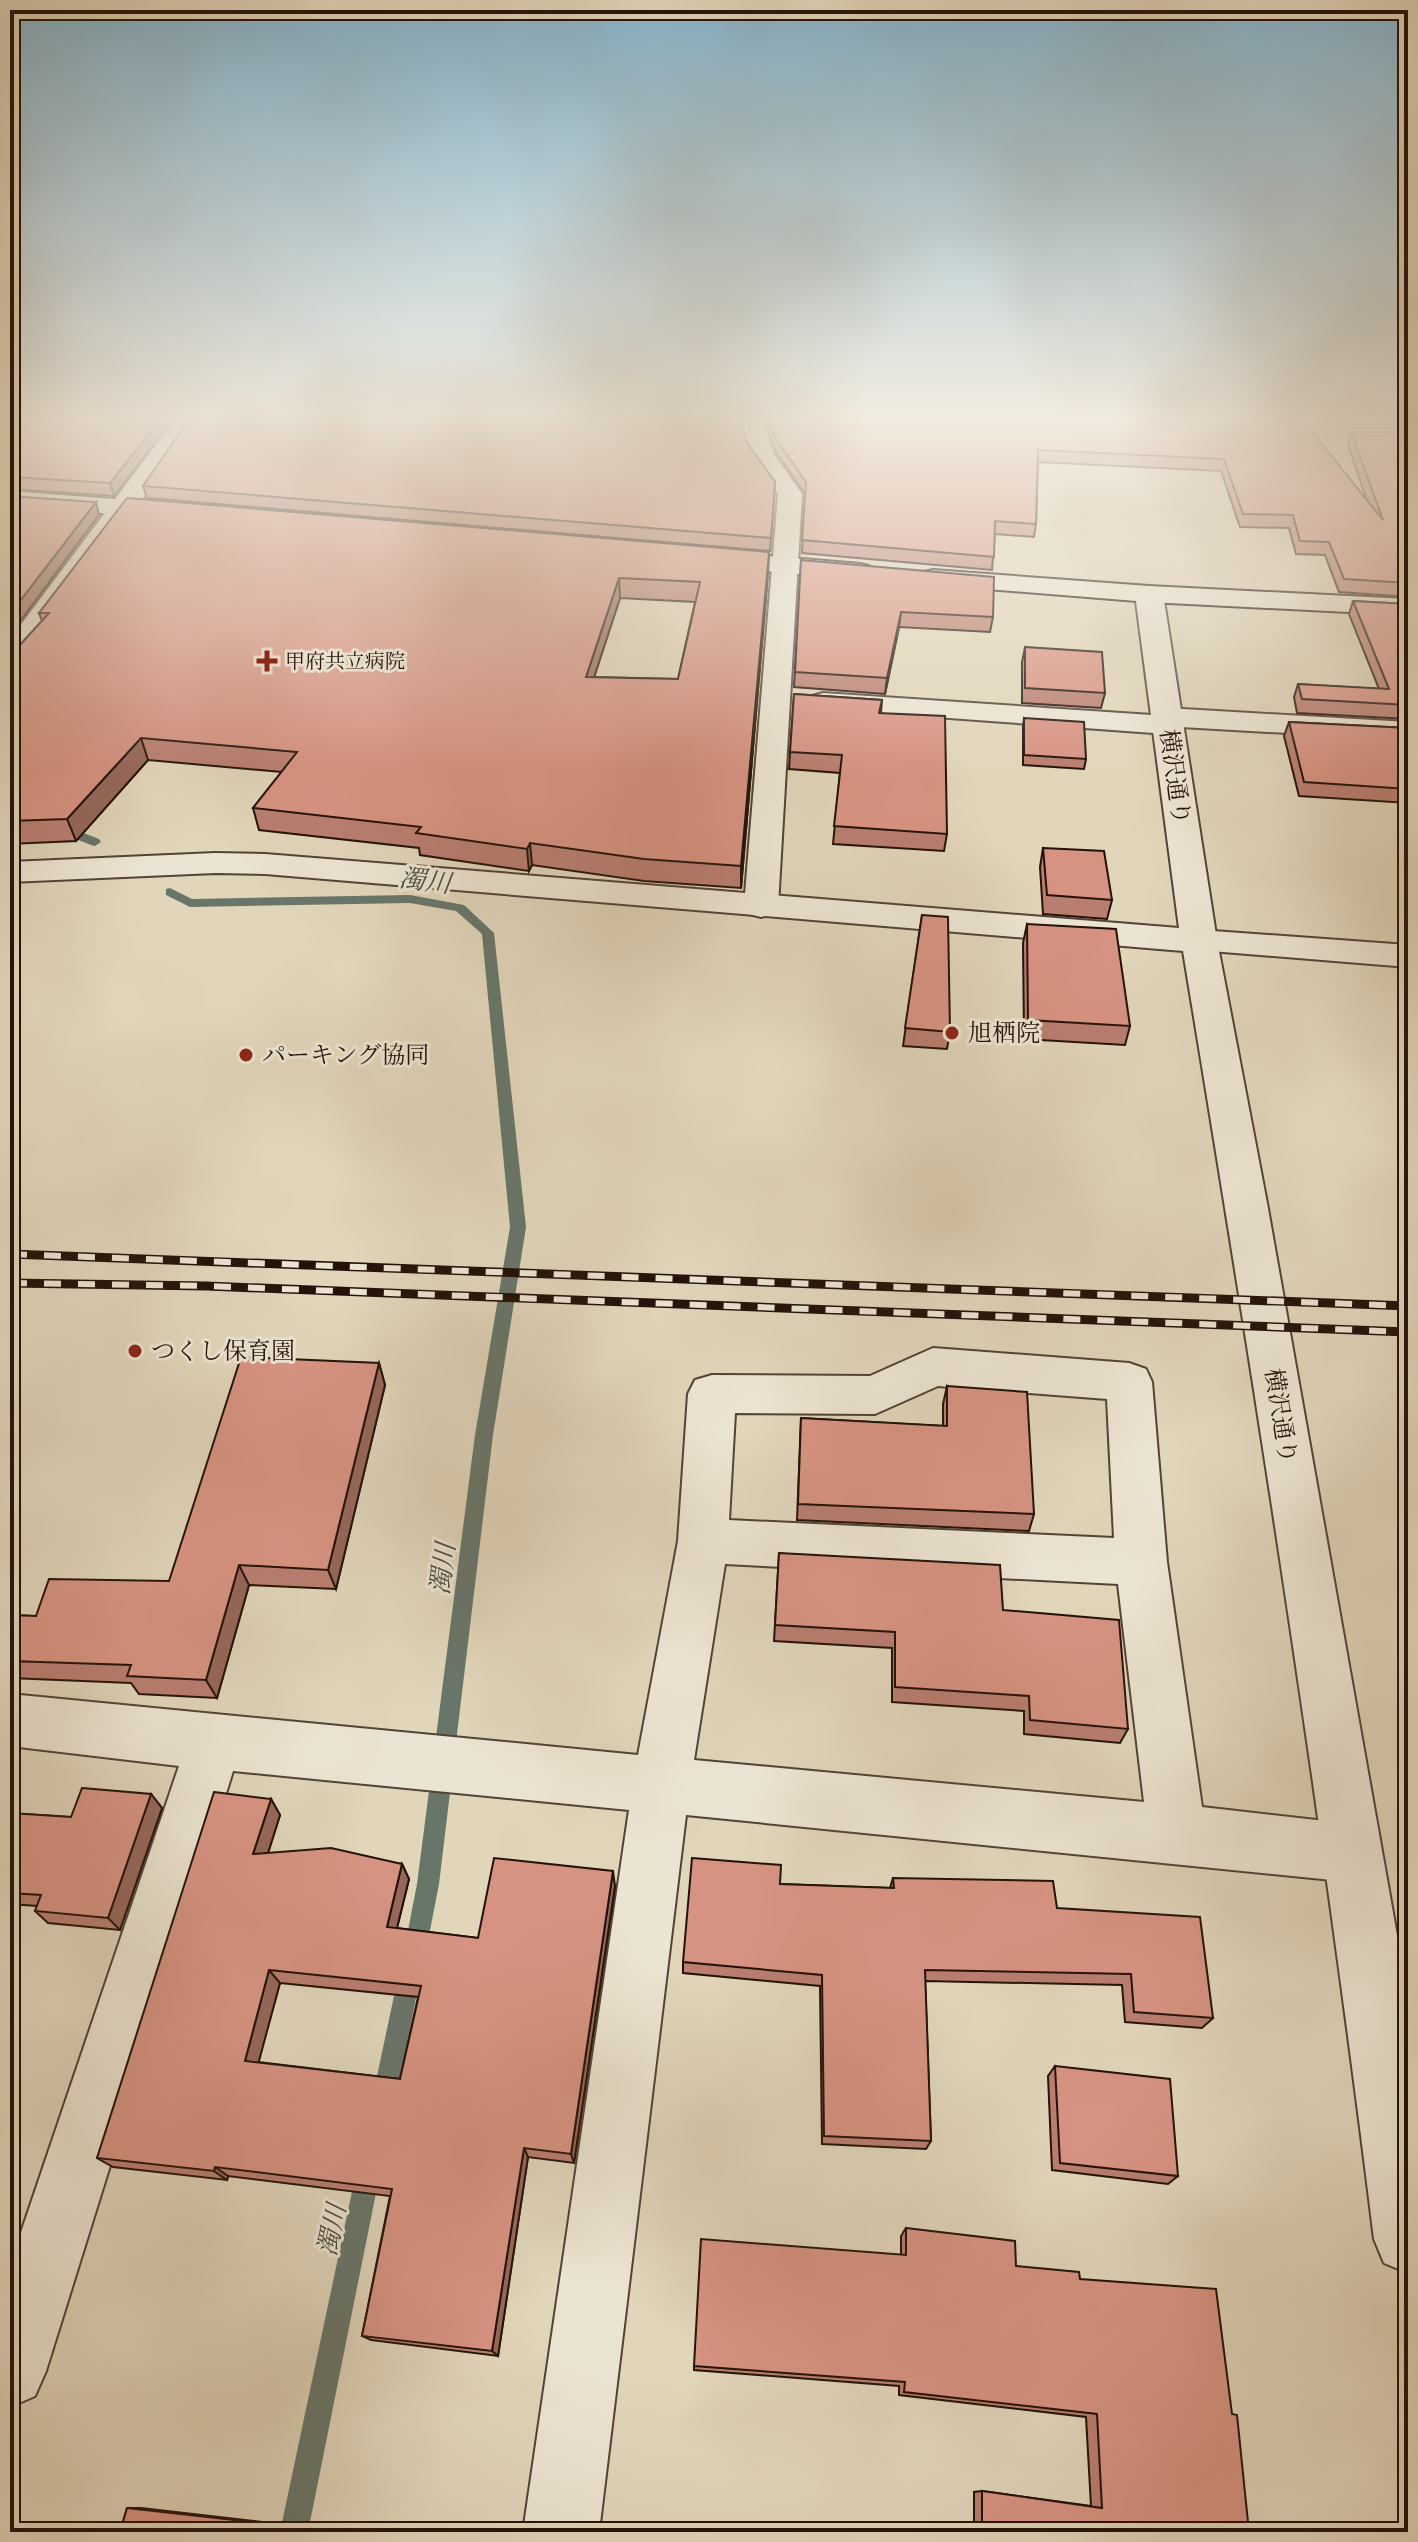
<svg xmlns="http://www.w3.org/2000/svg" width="1418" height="2542" viewBox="0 0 1418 2542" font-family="'IM FELL French Canon','Noto Serif JP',serif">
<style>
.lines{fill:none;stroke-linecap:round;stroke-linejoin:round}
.stream{fill:#68766a;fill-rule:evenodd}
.minor-casing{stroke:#534336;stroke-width:4}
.tertiary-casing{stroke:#534336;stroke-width:4}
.secondary-casing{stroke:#24120a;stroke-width:4}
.minor{fill:#ece4d2;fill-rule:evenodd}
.tertiary{fill:#ece4d2;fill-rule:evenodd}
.secondary{fill:#ece4d2;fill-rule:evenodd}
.rail-casing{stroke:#24120a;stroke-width:9}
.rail{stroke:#ece4d2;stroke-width:6;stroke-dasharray:17;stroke-linecap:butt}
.wall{fill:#b97e70;stroke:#24120a;stroke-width:2;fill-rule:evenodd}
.shaded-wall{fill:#96675b;stroke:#24120a;stroke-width:2}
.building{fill:#d79382;stroke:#24120a;stroke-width:2;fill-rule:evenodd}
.poi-dot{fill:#8f2418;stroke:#ece4d2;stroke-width:3}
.labels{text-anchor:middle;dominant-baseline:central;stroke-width:6;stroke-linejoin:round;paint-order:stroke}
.far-poi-label{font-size:20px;fill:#24120a;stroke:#ece4d2;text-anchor:start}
.street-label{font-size:24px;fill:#24120a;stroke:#ece4d2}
.poi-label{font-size:24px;fill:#24120a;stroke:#ece4d2;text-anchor:start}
.water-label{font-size:26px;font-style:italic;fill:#4c4c42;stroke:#ece4d2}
</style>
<rect width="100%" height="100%" fill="#e1d5ba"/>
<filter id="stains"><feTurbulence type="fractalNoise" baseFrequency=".0025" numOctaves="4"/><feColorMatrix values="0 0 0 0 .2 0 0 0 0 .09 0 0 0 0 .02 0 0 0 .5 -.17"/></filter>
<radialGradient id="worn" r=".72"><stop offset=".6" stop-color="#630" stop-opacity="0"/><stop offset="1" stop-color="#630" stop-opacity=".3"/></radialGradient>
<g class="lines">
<path class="stream" d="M 60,824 L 99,839 L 101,842 L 95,846 L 91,845 L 56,831 L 54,828 Z
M 170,888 L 192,899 L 410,895 L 464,905 L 494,933 L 526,1227 L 493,1435 L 439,1884 L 426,1951 L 423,1959 L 415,1962 L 407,1959 L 404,1951 L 417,1884 L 475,1435 L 510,1227 L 482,934 L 456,911 L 410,903 L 190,907 L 166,895 L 166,889 Z
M 409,1966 L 417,1969 L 420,1977 L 396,2100 L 392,2108 L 384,2112 L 376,2108 L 372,2100 L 398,1977 L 401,1969 Z
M 368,2161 L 377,2164 L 380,2173 L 308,2532 L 280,2532 L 356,2173 L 359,2164 Z"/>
<g class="minor-casing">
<path id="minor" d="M 740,417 L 762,417 L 773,453 L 802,494 L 778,906 L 773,914 L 761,917 L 749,914 L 744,906 L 778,494 L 749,454 Z
M 823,693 L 1152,715 L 1155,711 L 1166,708 L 1408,722 L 1408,740 L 1181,727 L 1178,731 L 1167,734 L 812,708 L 808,702 L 812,696 Z
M 1199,930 L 1408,945 L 1408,967 L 1186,949 L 1181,941 L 1186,933 Z
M 933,1348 L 1129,1363 L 1146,1369 L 1152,1382 L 1167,1562 L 1202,1807 L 1352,1824 L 1373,1832 L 1381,1853 L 1373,1874 L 1352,1882 L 686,1815 L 599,2532 L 523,2532 L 629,1810 L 233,1771 L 46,2371 L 35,2396 L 10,2407 L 10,2265 L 179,1766 L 10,1746 L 10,1694 L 638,1755 L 678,1541 L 688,1394 L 695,1380 L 712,1375 L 870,1376 ZM 938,1386 L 1107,1399 L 1114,1538 L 729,1520 L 735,1413 L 875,1414 ZM 725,1564 L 1118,1584 L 1144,1802 L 694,1760 Z"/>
</g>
<g class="tertiary-casing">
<path id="tertiary" d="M 177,417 L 199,417 L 133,513 L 20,664 L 10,667 L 10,639 Z
M 1149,586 L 1159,588 L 1163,594 L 1217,941 L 1267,1203 L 1398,1941 L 1408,2007 L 1408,2273 L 1384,2263 L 1374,2239 C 1321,1808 1254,1379 1183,951 L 265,874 L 215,873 L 10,882 L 10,862 L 215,853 L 265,854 L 1179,928 L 1135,594 L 1139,588 Z"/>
</g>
<g class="secondary-casing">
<path id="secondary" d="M 10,491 L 179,504 L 188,507 L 192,512 L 188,517 L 179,520 L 10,505 Z
M 710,551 L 860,564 L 869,566 L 873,572 L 869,578 L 860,580 L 701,565 L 697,559 L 701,553 Z
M 933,570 L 1149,586 L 1408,599 L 1408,615 L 1149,602 L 924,584 L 920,578 L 924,572 Z"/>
</g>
<use href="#minor" class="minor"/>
<use href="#tertiary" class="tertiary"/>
<use href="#secondary" class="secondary"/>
<g class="rail-casing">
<path id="rail" d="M 10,1254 L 1408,1306
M 10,1283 L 206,1286 L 1408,1332"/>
</g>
<use href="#rail" class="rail"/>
</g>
<path class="wall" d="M 10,417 L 175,417 L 114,496 L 10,489 Z
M 763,417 L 1300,417 L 1367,501 L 1348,445 L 1351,432 L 1408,432 L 1408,597 L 1339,592 L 1325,555 L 1296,554 L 1289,528 L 1240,527 L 1221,471 L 1038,462 L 1036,524 L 1034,537 L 995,534 L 992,570 L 802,553 L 805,494 L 776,452 Z
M 747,443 L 775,482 L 770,551 L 147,498 L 143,486 Z
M 769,552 L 768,573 L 741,888 L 644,881 L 532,865 L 529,871 L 420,855 L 419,848 L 259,830 L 253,808 L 282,772 L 148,760 L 76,841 L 10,844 L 10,656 L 42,621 L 39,613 ZM 620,598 L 695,602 L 678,679 L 594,677 Z
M 801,560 L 993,617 L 990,632 L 899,627 L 885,694 L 794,687 Z
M 1353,601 L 1408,604 L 1408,719 L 1297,713 L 1294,697 L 1298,684 L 1379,689 L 1349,614 Z
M 1025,647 L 1105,693 L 1101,708 L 1022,703 L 1022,662 Z
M 794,694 L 882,700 L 881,713 L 947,834 L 944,851 L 833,844 L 840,773 L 789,769 Z
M 1024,718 L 1086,759 L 1084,769 L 1023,765 L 1023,727 Z
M 1289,722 L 1408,728 L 1408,803 L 1299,796 L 1284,736 Z
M 1043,848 L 1112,900 L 1107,919 L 1043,914 L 1040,867 Z
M 922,915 L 950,1032 L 947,1049 L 903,1046 Z
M 1027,924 L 1130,1026 L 1125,1045 L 1024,1039 L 1023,943 Z
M 379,1363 L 385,1385 L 336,1589 L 249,1585 L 217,1698 L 139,1694 L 131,1683 L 10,1678 L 10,1615 L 36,1616 L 169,1581 Z
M 947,1386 L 1034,1514 L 1029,1531 L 797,1520 L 801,1418 L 943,1426 L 943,1404 Z
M 779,1553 L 1003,1610 L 1128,1729 L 1120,1743 L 1024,1734 L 1024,1711 L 892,1702 L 892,1648 L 774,1641 Z
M 151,1794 L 162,1808 L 120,1930 L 48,1923 L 35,1911 L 37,1906 L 10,1904 L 10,1813 L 71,1817 Z
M 271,1799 L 280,1815 L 268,1853 L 402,1864 L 409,1879 L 397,1928 L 478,1938 L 615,1886 L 574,2163 L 528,2157 L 498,2356 L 371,2340 L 362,2336 L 390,2196 L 228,2176 L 227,2180 L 113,2167 L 97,2158 ZM 280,1983 L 418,1997 L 400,2079 L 258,2062 Z
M 893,1878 L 1057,1908 L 1213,2018 L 1202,2028 L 1125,2022 L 1122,1985 L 925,1981 L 931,2141 L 926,2149 L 822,2144 L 820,1986 L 683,1973 L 683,1962 L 780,1884 L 890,1888 Z
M 1055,2066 L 1178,2176 L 1168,2184 L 1052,2170 L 1048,2076 Z
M 906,2228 L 1016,2266 L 1080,2279 L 1232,2414 L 1249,2532 L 974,2532 L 974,2492 L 982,2491 L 1091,2506 L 1086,2417 L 899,2395 L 899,2386 L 694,2370 L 694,2366 L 901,2254 L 901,2236 Z
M 127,2508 L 141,2508 L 263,2522 L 261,2532 L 120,2532 Z
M 10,2522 L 103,2532 L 10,2532 Z"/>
<path class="shaded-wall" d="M 162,417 L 175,417 L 114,496 L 110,483 Z
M 96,502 L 99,515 L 12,632 L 10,627 L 10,614 Z
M 769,552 L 768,573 L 741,888 L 741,866 Z
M 619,578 L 620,598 L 587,699 L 586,677 Z
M 901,612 L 899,627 L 885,694 L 887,678 Z
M 141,738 L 148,760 L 76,841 L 67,819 Z
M 530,843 L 532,865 L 529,871 L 527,849 Z
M 379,1363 L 385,1385 L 336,1589 L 328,1570 Z
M 239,1565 L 249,1585 L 217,1698 L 206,1680 Z
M 151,1794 L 162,1808 L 120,1930 L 108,1918 Z
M 271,1799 L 280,1815 L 263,1869 L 253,1854 Z
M 402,1864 L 409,1879 L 394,1940 L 387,1927 Z
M 613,1871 L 615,1886 L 574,2163 L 571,2154 Z
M 269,1970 L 280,1983 L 256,2072 L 245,2061 Z
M 524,2148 L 528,2157 L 498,2356 L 492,2351 Z
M 215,2167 L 228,2176 L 227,2180 L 214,2171 Z
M 252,2522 L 263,2522 L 261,2532 L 250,2532 Z"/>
<path class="building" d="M 10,417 L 162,417 L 110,483 L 10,477 Z
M 191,417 L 740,417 L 747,443 L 775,482 L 771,538 L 143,486 Z
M 768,417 L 1300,417 L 1383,520 L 1351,432 L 1408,432 L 1408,583 L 1344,579 L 1329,542 L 1300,541 L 1293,515 L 1243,514 L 1224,459 L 1038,450 L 1036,524 L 995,521 L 994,557 L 802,540 L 806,482 L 776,439 Z
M 10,496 L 96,502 L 10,614 Z
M 127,498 L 769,552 L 741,866 L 644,859 L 530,843 L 527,849 L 416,833 L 421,827 L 253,808 L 297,752 L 141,738 L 67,819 L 10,821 L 10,656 L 49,613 L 39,613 ZM 619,578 L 700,582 L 678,679 L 586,677 Z
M 801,560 L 994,577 L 993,617 L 901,612 L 887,678 L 795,672 Z
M 1353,601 L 1408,604 L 1408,705 L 1302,699 L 1298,684 L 1389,689 Z
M 1025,647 L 1102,652 L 1105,693 L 1025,688 Z
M 794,694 L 882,700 L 879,713 L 945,716 L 947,834 L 834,826 L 842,755 L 790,752 Z
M 1024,718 L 1084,722 L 1086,759 L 1024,755 Z
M 1289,722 L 1408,728 L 1408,789 L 1304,782 Z
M 1043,848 L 1104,851 L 1112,900 L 1047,895 Z
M 922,915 L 948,917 L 950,1032 L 905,1028 Z
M 1027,924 L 1116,929 L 1130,1026 L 1028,1020 Z
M 241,1357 L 379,1363 L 328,1570 L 239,1565 L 206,1680 L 127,1676 L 131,1665 L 10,1661 L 10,1615 L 36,1616 L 49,1579 L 169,1581 Z
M 947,1386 L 1027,1392 L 1034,1514 L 798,1504 L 801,1418 L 947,1426 Z
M 779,1553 L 1000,1565 L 1003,1610 L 1119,1620 L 1128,1729 L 1030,1720 L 1029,1696 L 895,1687 L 895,1632 L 775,1625 Z
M 82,1788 L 151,1794 L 108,1918 L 35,1911 L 41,1895 L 10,1893 L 10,1813 L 71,1817 Z
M 214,1792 L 271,1799 L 253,1854 L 331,1848 L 402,1864 L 387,1927 L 478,1938 L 494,1858 L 613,1871 L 571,2154 L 524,2148 L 492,2351 L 362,2336 L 392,2189 L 215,2167 L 214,2171 L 97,2158 ZM 269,1970 L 421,1986 L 400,2079 L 245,2061 Z
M 692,1858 L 781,1865 L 780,1884 L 894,1888 L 893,1878 L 1053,1881 L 1057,1908 L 1200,1917 L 1213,2018 L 1134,2012 L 1131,1974 L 925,1970 L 931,2141 L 824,2136 L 822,1975 L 683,1962 Z
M 1055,2066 L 1170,2079 L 1178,2176 L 1060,2163 Z
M 906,2228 L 1015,2241 L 1016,2266 L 1079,2272 L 1080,2279 L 1216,2289 L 1232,2414 L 1237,2415 L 1249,2532 L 982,2532 L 982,2491 L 1102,2508 L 1097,2414 L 904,2392 L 905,2382 L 694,2366 L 701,2239 L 906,2255 Z
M 127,2508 L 252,2522 L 250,2532 L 120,2532 Z
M 10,2524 L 84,2532 L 10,2532 Z"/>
<linearGradient id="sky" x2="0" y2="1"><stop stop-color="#87b6cf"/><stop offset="0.54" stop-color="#f2ece0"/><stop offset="1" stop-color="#f2ece0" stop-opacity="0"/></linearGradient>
<rect width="1418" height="773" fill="url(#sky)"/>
<g class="poi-dot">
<path d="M263 649h8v8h8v8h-8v8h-8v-8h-8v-8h8z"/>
<circle cx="952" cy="1033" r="8"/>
<circle cx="246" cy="1055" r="8"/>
<circle cx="135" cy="1351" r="8"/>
</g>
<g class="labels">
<g class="far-poi-label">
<text x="285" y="661">甲府共立病院</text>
</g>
<g class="street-label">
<text transform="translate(1175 777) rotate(82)">横沢通り</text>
<text transform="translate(1281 1416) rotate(81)">横沢通り</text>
</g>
<g class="poi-label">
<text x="968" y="1033">旭栖院</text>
<text x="262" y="1055">パーキング協同</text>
<text x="151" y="1351">つくし保育園</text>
</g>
<g class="water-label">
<text transform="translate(425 881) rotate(7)">濁川</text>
<text transform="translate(443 1569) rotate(-83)">濁川</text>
<text transform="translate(332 2230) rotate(-78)">濁川</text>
</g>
</g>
<rect width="1418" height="2542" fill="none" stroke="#e1d5ba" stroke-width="40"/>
<rect x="12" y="12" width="1394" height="2518" fill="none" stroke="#24120a" stroke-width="4"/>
<rect x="20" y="20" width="1378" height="2502" fill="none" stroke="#24120a" stroke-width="2"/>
<rect width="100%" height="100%" filter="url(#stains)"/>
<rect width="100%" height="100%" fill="url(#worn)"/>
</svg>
